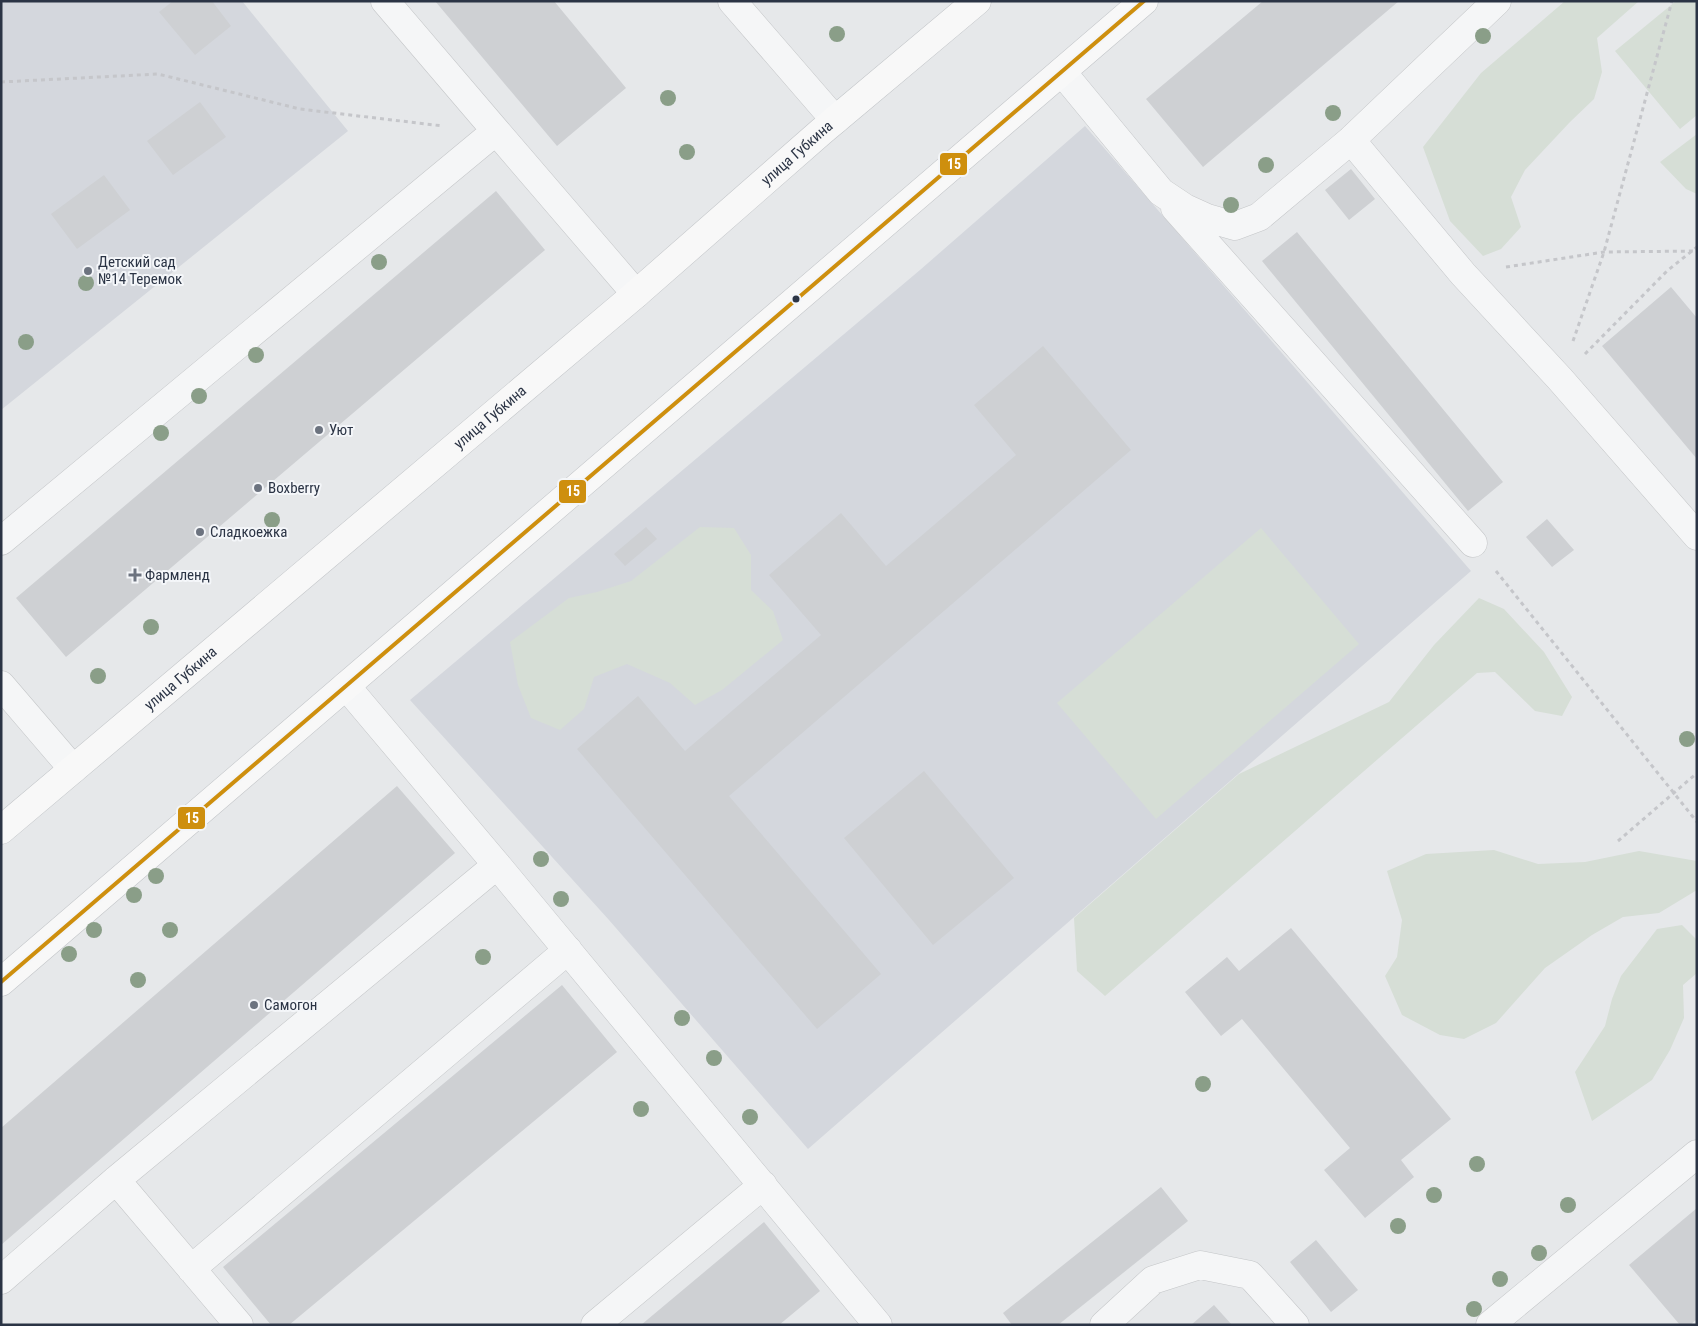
<svg xmlns="http://www.w3.org/2000/svg" width="1698" height="1326" viewBox="0 0 1698 1326" font-family="'Roboto Condensed',sans-serif">
<style>
.built{fill:#d4d7dd}
.green{fill:#d6ded6}
.building{fill:#ced0d3}
.lines{fill:none;stroke-linecap:round;stroke-linejoin:round}
.minor-casing{stroke:#c4c6c8;stroke-width:29}
.major-casing{stroke:#c2c5c8;stroke-width:29}
.path{stroke:#c5c6ca;stroke-width:3;stroke-dasharray:4 4;stroke-linecap:butt}
.minor{stroke:#f5f6f7;stroke-width:28}
.major{stroke:#f8f8f8;stroke-width:28}
.bus-1-casing{stroke:#f4f6f9;stroke-width:8}
.bus-1{stroke:#ce8f0e;stroke-width:4}
.tree{fill:#8a9e88}
.poi-dot{fill:#6c737f;stroke:#f4f6f9;stroke-width:2}
.bus-dot{fill:#2b3445;stroke:#f4f6f9;stroke-width:2}
.labels{text-anchor:middle;dominant-baseline:central;stroke-width:4;stroke-linejoin:round;paint-order:stroke}
.street-label{font-size:15px;fill:#2b3445;stroke:#f4f6f9}
.poi-label{font-size:15px;fill:#2b3445;stroke:#f4f6f9;text-anchor:start}
.line-badge{stroke:#f4f6f9;stroke-width:2}
.badge-label{font-size:14px;text-anchor:middle;font-weight:bold;fill:#fff}
</style>
<rect width="100%" height="100%" fill="#e6e8ea"/>
<path class="built" d="M 1,1 L 242,1 L 348,131 L 1,410 Z
M 1085,126 L 1471,571 L 808,1149 L 609,920 L 410,700 L 920,270 Z"/>
<path class="green" d="M 1565,1 L 1639,1 L 1597,38 L 1602,72 L 1594,99 L 1570,122 L 1525,170 L 1511,197 L 1521,227 L 1501,249 L 1483,256 L 1450,221 L 1423,147 L 1481,73 Z
M 1676,1 L 1697,1 L 1697,115 L 1680,129 L 1615,51 Z
M 1697,134 L 1697,194 L 1686,189 L 1660,162 Z
M 700,527 L 734,528 L 751,555 L 751,590 L 773,611 L 783,640 L 722,690 L 695,705 L 670,683 L 627,664 L 594,677 L 584,709 L 560,730 L 531,718 L 518,685 L 510,642 L 569,598 L 597,592 L 631,581 Z
M 1261,528 L 1359,644 L 1156,819 L 1057,703 Z
M 1479,598 L 1504,609 L 1544,652 L 1572,697 L 1562,716 L 1535,711 L 1495,672 L 1477,673 L 1105,996 L 1077,971 L 1074,918 L 1239,774 L 1389,702 L 1434,645 Z
M 1494,850 L 1538,864 L 1585,862 L 1639,851 L 1697,861 L 1697,890 L 1659,913 L 1623,917 L 1592,935 L 1545,968 L 1496,1023 L 1464,1039 L 1440,1035 L 1402,1015 L 1385,976 L 1397,957 L 1402,920 L 1387,871 L 1426,854 Z
M 1682,925 L 1697,940 L 1697,973 L 1683,985 L 1684,1018 L 1670,1050 L 1652,1080 L 1592,1121 L 1575,1072 L 1605,1026 L 1612,999 L 1621,976 L 1657,929 Z"/>
<path class="building" d="M 173,1 L 212,1 L 231,26 L 195,55 L 159,12 Z
M 435,1 L 554,1 L 626,88 L 557,146 Z
M 1263,1 L 1399,1 L 1203,167 L 1146,99 Z
M 200,102 L 226,137 L 173,175 L 147,141 Z
M 1351,169 L 1375,199 L 1349,220 L 1325,190 Z
M 104,175 L 130,210 L 77,249 L 51,214 Z
M 496,191 L 545,250 L 66,657 L 16,598 Z
M 1297,232 L 1503,482 L 1468,511 L 1262,261 Z
M 1671,287 L 1697,318 L 1697,459 L 1602,346 Z
M 1043,346 L 1131,450 L 729,796 L 881,974 L 817,1029 L 577,749 L 638,696 L 685,751 L 821,635 L 769,575 L 841,513 L 886,566 L 1016,455 L 974,405 Z
M 1547,519 L 1574,550 L 1552,567 L 1526,537 Z
M 646,527 L 657,539 L 625,566 L 614,554 Z
M 924,771 L 1014,878 L 933,945 L 844,838 Z
M 397,786 L 455,853 L 1,1245 L 1,1128 Z
M 1291,928 L 1451,1119 L 1401,1160 L 1414,1177 L 1365,1218 L 1324,1170 L 1350,1148 L 1242,1019 L 1221,1036 L 1185,992 L 1227,957 L 1239,971 Z
M 562,985 L 617,1052 L 289,1325 L 271,1325 L 223,1267 Z
M 1161,1187 L 1188,1221 L 1058,1325 L 1012,1325 L 1003,1313 Z
M 1697,1208 L 1697,1319 L 1690,1325 L 1680,1325 L 1629,1265 Z
M 764,1222 L 820,1291 L 779,1325 L 641,1325 Z
M 1316,1240 L 1358,1290 L 1331,1312 L 1290,1262 Z
M 1214,1305 L 1232,1325 L 1191,1325 Z"/>
<g class="lines">
<g class="minor-casing">
<path id="minor" d="M 732,1 L 835,120
M 1062,72 L 1161,192 L 1185,208 L 1207,218 L 1235,226 L 1259,217 L 1351,140 L 1497,1
M 496,131 L 636,294
M 1351,140 L 1463,274 L 1560,379 L 1697,536
M 1175,208 L 1473,543
M 1,541 L 496,131 L 385,1
M 1,685 L 73,769
M 346,686 L 497,865 L 878,1325
M 116,1180 L 239,1325
M 191,1269 L 568,950
M 1,1280 L 116,1180 L 497,865
M 595,1325 L 763,1185
M 1104,1325 L 1153,1280 L 1200,1265 L 1250,1275 L 1295,1325
M 1490,1325 L 1697,1154"/>
</g>
<g class="major-casing">
<g id="major">
<path id="s1" d="M 1,830 L 636,294 L 822,131 L 977,1"/>
<path d="M 1,982 L 1144,1"/>
</g>
</g>
<path class="path" d="M 1,82 L 158,74 L 300,109 L 443,126
M 1506,267 L 1604,252 L 1697,251
M 1573,341 L 1604,252 L 1672,1
M 1585,354 L 1667,271 L 1697,247
M 1496,571 L 1697,822
M 1618,841 L 1697,773"/>
<use href="#minor" class="minor"/>
<use href="#major" class="major"/>
<g class="bus-1-casing">
<path id="bus-1" d="M 1,982 L 1144,1"/>
</g>
<use href="#bus-1" class="bus-1"/>
</g>
<g class="tree">
<circle cx="837" cy="34" r="8"/>
<circle cx="1483" cy="36" r="8"/>
<circle cx="668" cy="98" r="8"/>
<circle cx="1333" cy="113" r="8"/>
<circle cx="687" cy="152" r="8"/>
<circle cx="1266" cy="165" r="8"/>
<circle cx="1231" cy="205" r="8"/>
<circle cx="379" cy="262" r="8"/>
<circle cx="86" cy="283" r="8"/>
<circle cx="26" cy="342" r="8"/>
<circle cx="256" cy="355" r="8"/>
<circle cx="199" cy="396" r="8"/>
<circle cx="161" cy="433" r="8"/>
<circle cx="272" cy="520" r="8"/>
<circle cx="151" cy="627" r="8"/>
<circle cx="98" cy="676" r="8"/>
<circle cx="1687" cy="739" r="8"/>
<circle cx="541" cy="859" r="8"/>
<circle cx="156" cy="876" r="8"/>
<circle cx="134" cy="895" r="8"/>
<circle cx="561" cy="899" r="8"/>
<circle cx="94" cy="930" r="8"/>
<circle cx="170" cy="930" r="8"/>
<circle cx="69" cy="954" r="8"/>
<circle cx="483" cy="957" r="8"/>
<circle cx="138" cy="980" r="8"/>
<circle cx="682" cy="1018" r="8"/>
<circle cx="714" cy="1058" r="8"/>
<circle cx="1203" cy="1084" r="8"/>
<circle cx="641" cy="1109" r="8"/>
<circle cx="750" cy="1117" r="8"/>
<circle cx="1477" cy="1164" r="8"/>
<circle cx="1434" cy="1195" r="8"/>
<circle cx="1568" cy="1205" r="8"/>
<circle cx="1398" cy="1226" r="8"/>
<circle cx="1539" cy="1253" r="8"/>
<circle cx="1500" cy="1279" r="8"/>
<circle cx="1474" cy="1309" r="8"/>
</g>
<g class="poi-dot">
<circle cx="88" cy="271" r="5"/>
<circle cx="319" cy="430" r="5"/>
<circle cx="258" cy="488" r="5"/>
<circle cx="200" cy="532" r="5"/>
<path d="M132.5 567.5h5v5h5v5h-5v5h-5v-5h-5v-5h5z"/>
<circle cx="254" cy="1005" r="5"/>
</g>
<circle class="bus-dot" cx="796" cy="299" r="4.5"/>
<g class="labels">
<g class="street-label">
<text stroke="none"><textPath href="#s1" startOffset="1045">улица Губкина</textPath></text>
<text stroke="none"><textPath href="#s1" startOffset="640">улица Губкина</textPath></text>
<text stroke="none"><textPath href="#s1" startOffset="235">улица Губкина</textPath></text>
</g>
<g class="poi-label">
<text x="98" y="262">Детский сад<tspan x="98" dy="17">№14 Теремок</tspan></text>
<text x="329" y="430">Уют</text>
<text x="268" y="488">Boxberry</text>
<text x="210" y="532">Сладкоежка</text>
<text x="145" y="575">Фармленд</text>
<text x="264" y="1005">Самогон</text>
</g>
</g>
<g class="line-badge">
<rect x="939" y="152" width="29" height="24" rx="5" fill="#ce8f0e"/>
<rect x="558" y="479" width="29" height="25" rx="5" fill="#ce8f0e"/>
<rect x="177" y="806" width="29" height="24" rx="5" fill="#ce8f0e"/>
</g>
<g class="badge-label">
<text x="954" y="169">15</text>
<text x="573" y="496">15</text>
<text x="192" y="823">15</text>
</g>
<rect width="1698" height="1326" fill="none" stroke="#2b3445" stroke-width="5"/>
</svg>
